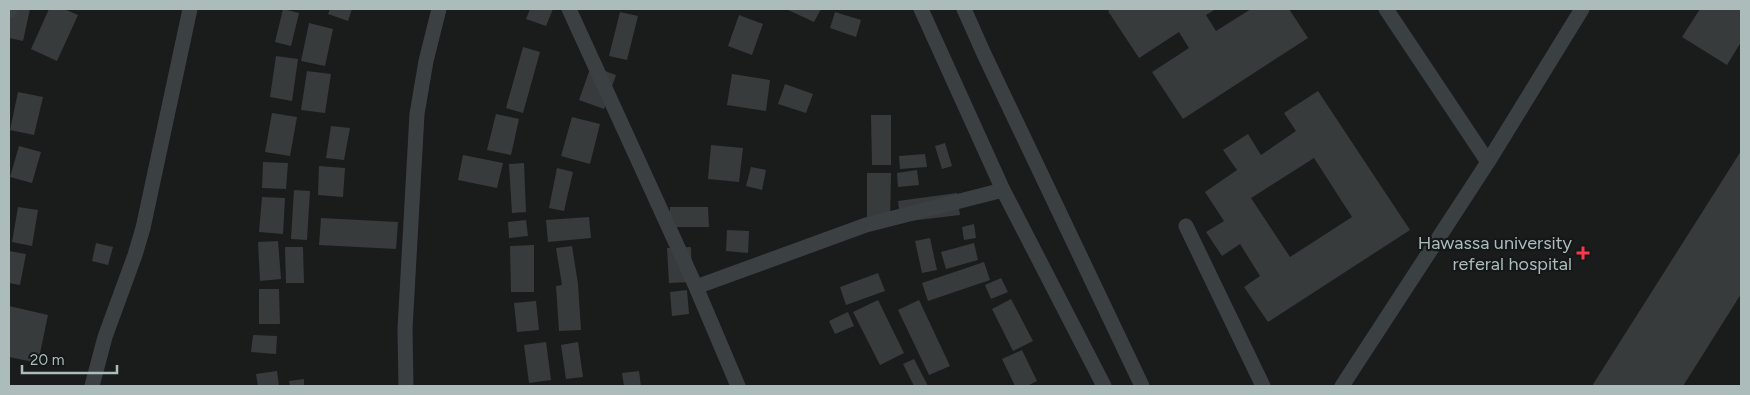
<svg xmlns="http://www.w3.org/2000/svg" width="1750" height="395" viewBox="0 0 1750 395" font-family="Figtree,sans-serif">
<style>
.building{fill:#373b3b;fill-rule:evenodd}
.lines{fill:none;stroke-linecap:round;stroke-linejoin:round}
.minor{stroke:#3b4142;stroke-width:15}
.poi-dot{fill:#f6394c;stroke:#151718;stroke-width:2}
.labels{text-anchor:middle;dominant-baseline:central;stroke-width:4.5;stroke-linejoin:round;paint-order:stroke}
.poi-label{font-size:18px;fill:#acbcbb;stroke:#151718;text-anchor:end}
</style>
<rect width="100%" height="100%" fill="#1a1c1c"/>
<path class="building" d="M 9,9 L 30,9 L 23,41 L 9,38 Z
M 49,9 L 64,9 L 78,15 L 57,61 L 31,49 Z
M 283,9 L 299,13 L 291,46 L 275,42 Z
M 330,9 L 352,9 L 348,21 L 328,14 Z
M 530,9 L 553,9 L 546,26 L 526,19 Z
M 786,9 L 821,9 L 814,22 Z
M 1111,9 L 1216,9 L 1206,15 L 1216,31 L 1251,9 L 1289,9 L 1308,38 L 1183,119 L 1152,72 L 1189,48 L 1179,32 L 1139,58 L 1108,11 Z
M 1700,9 L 1741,9 L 1741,42 L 1727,65 L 1682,37 Z
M 620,12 L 638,16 L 627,60 L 609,56 Z
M 835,12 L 861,20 L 856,37 L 830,28 Z
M 739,15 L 763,24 L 752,55 L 728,46 Z
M 309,23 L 333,29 L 325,66 L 301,61 Z
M 523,47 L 540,52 L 523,113 L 506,108 Z
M 276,56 L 298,59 L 292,101 L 270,97 Z
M 591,66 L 616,75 L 604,109 L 579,100 Z
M 307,71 L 331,74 L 325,113 L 301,110 Z
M 732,74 L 770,80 L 766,111 L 727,105 Z
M 785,84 L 813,94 L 806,113 L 778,104 Z
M 1318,91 L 1410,230 L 1268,322 L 1244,287 L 1260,276 L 1240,244 L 1222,256 L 1206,232 L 1224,221 L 1205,192 L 1237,170 L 1223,150 L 1248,134 L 1261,155 L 1296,131 L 1284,113 ZM 1314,158 L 1352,217 L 1290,257 L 1251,198 Z
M 18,92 L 43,97 L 34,135 L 10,130 Z
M 272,113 L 297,117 L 290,156 L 265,152 Z
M 496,114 L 519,119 L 511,155 L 487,150 Z
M 871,115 L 891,115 L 891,165 L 872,165 Z
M 572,117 L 600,124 L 590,164 L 561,156 Z
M 331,126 L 350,128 L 344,160 L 326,158 Z
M 945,143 L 952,166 L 942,169 L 935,146 Z
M 711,145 L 743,148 L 739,182 L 708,179 Z
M 19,146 L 41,152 L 32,183 L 10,177 Z
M 1741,151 L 1741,294 L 1683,386 L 1592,386 Z
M 925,154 L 927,167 L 900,169 L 899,156 Z
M 463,155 L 503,163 L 497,188 L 458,180 Z
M 263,162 L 288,163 L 286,189 L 262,188 Z
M 524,163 L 526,212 L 512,213 L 509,164 Z
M 319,166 L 345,168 L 343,197 L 318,195 Z
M 751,167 L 766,170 L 762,190 L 746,186 Z
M 557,168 L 573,172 L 564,211 L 549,208 Z
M 917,170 L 919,185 L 898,187 L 897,173 Z
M 867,173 L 891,173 L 890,223 L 867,223 Z
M 294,190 L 310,191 L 307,240 L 291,239 Z
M 957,193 L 960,215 L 901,222 L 898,201 Z
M 262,197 L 285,198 L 283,234 L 259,232 Z
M 18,207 L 38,210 L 32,246 L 12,242 Z
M 670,207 L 708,207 L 709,227 L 670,227 Z
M 589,217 L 591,238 L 548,242 L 546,220 Z
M 321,218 L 398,222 L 396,249 L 319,245 Z
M 526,220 L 528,236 L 509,238 L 508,222 Z
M 974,224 L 976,238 L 964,240 L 962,227 Z
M 727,230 L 749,231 L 748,253 L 726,251 Z
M 930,238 L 937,270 L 922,273 L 915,241 Z
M 278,241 L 281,279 L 260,281 L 258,242 Z
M 96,243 L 113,247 L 108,265 L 92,261 Z
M 974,243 L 978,260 L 946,269 L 941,252 Z
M 534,245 L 534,292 L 511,292 L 510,246 Z
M 572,246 L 578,284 L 581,330 L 559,331 L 556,286 L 562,285 L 556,248 Z
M 285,247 L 303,247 L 304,283 L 286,283 Z
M 691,247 L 692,282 L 669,283 L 667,248 Z
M 9,251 L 26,254 L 20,285 L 9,283 Z
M 984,262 L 990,280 L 928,301 L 922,283 Z
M 878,273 L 885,291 L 846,305 L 840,287 Z
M 1001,278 L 1008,292 L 991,299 L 985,285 Z
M 259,289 L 279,289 L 280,324 L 259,324 Z
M 687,290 L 689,314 L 672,316 L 670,292 Z
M 1011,299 L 1033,341 L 1013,351 L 992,309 Z
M 878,300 L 904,353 L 880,365 L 853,312 Z
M 919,300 L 950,366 L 929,375 L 898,310 Z
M 536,301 L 539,330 L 517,332 L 514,303 Z
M 9,306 L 48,315 L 38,363 L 9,357 Z
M 848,312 L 854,326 L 835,334 L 829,321 Z
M 253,335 L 277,336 L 276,354 L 251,352 Z
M 546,342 L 551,380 L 529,383 L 524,345 Z
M 578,342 L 583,377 L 566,379 L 561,345 Z
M 1022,350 L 1037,381 L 1027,386 L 1015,386 L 1002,359 Z
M 914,359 L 928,386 L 914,386 L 903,364 Z
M 277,371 L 279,386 L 258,386 L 256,374 Z
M 639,371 L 641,386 L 624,386 L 622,373 Z
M 304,379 L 304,386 L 290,386 L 289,381 Z"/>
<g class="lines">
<path class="minor" d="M 569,9 L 696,287 L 738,386
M 921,9 L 1003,190 L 1104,386
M 964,9 L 984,54 L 1142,386
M 1386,9 L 1488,162
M 9,11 L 10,9
M 1186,226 L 1263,386
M 696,287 L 866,225 L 1003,190
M 92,386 L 105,337 L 135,255 L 143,228 L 190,9
M 406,386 L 405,329 L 417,114 L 426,61 L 439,9
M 1342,386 L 1488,162 L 1582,9"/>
</g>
<path class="poi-dot" d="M1580.5 245.5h5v5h5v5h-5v5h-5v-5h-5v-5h5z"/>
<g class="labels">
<g class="poi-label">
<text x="1572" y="243">Hawassa university<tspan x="1572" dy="21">referal hospital</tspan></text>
</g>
</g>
<rect width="1750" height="395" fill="none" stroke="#acbcbb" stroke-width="20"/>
<path d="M22 365v8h95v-8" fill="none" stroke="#acbcbb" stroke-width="2.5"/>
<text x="30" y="365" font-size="15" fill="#acbcbb" stroke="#151718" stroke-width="4" paint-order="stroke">20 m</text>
</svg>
